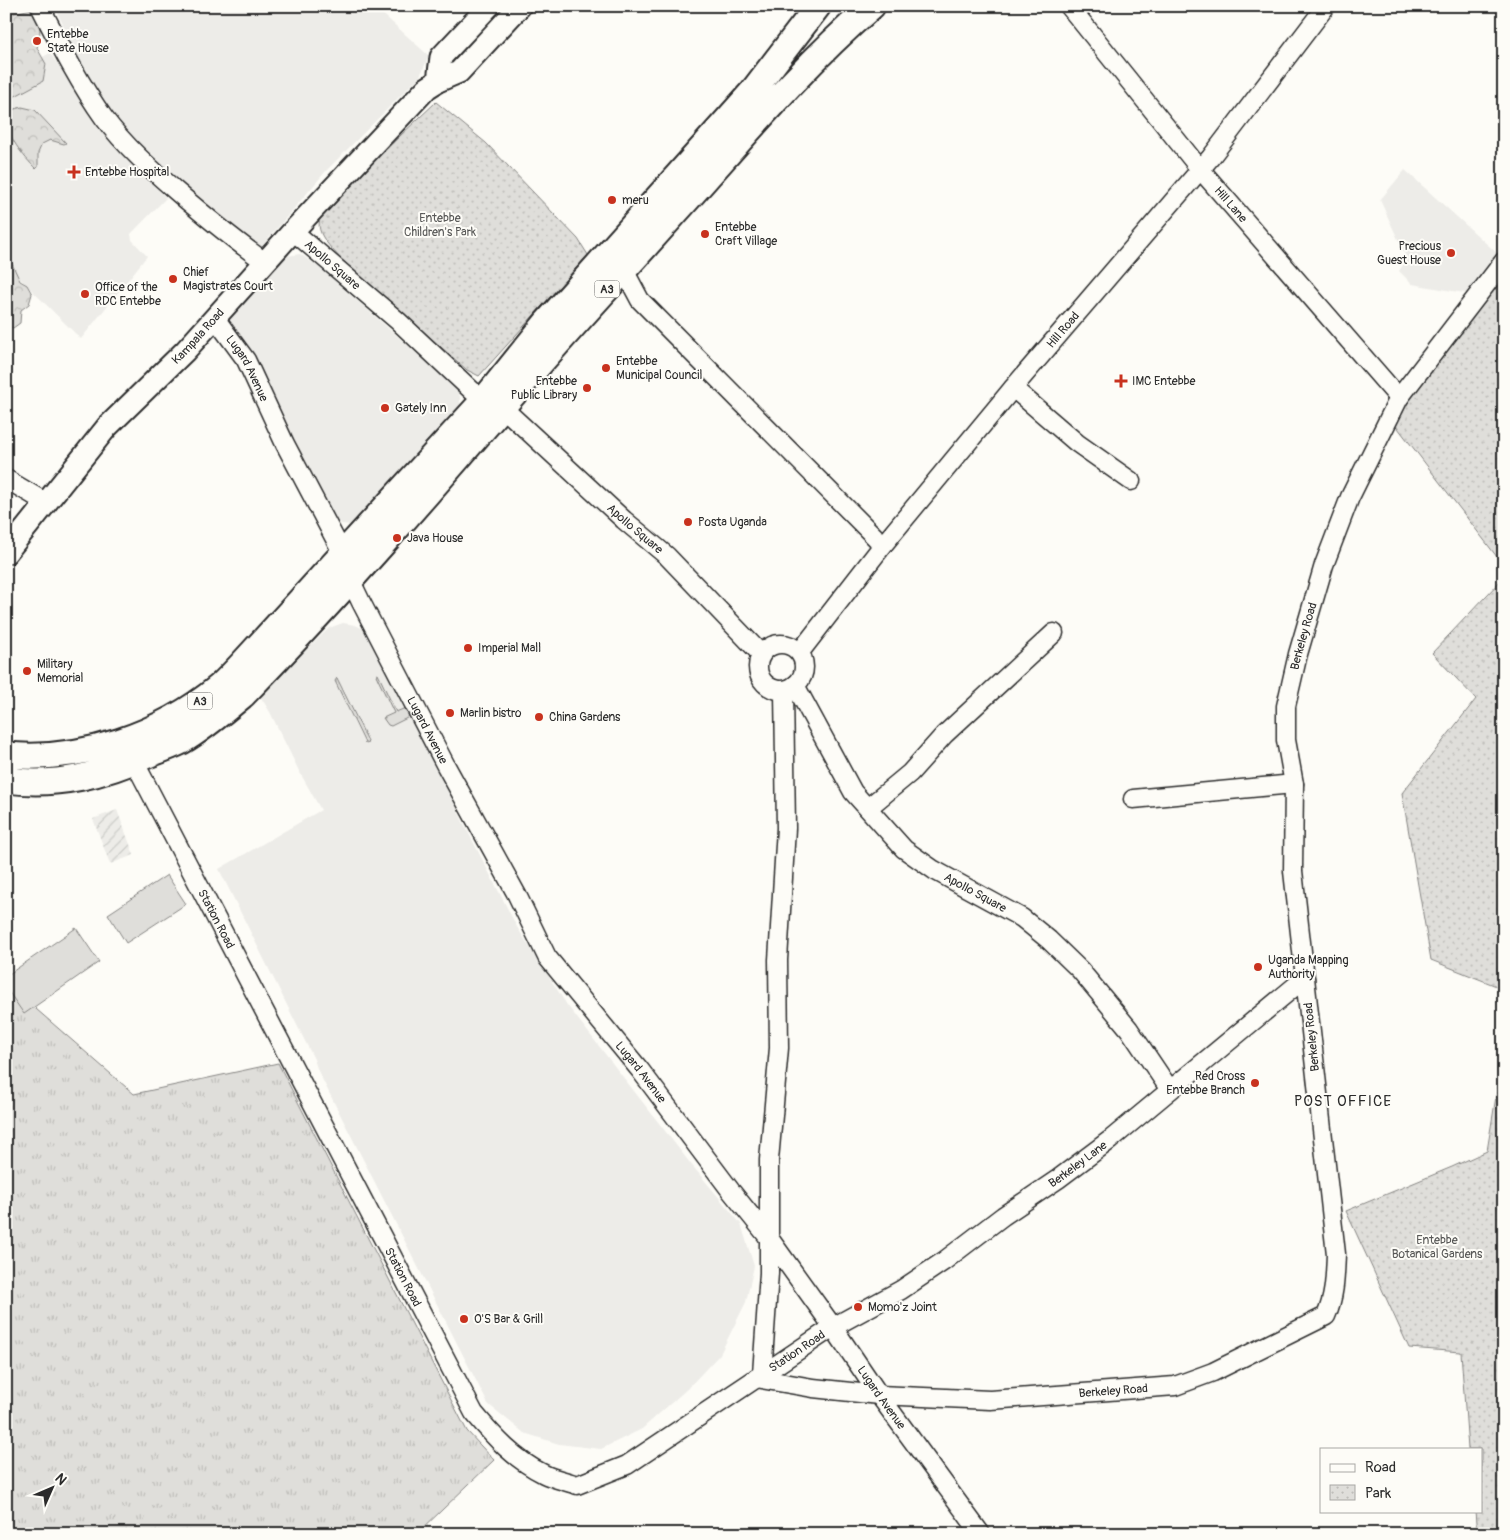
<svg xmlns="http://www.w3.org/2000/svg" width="1510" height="1540" viewBox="0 0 1510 1540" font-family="Pangolin,sans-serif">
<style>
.built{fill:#edece8}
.industrial{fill:url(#industrial-furrows)}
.grass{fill:url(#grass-tufts);stroke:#858482}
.forest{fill:url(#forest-crowns);stroke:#858482}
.park{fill:url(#park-dots);stroke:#858482}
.pitch{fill:#dfdeda;stroke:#858482}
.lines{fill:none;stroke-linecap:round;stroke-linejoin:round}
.minor-casing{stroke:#2b2b2b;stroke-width:21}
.major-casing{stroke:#2b2b2b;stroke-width:25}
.highway-casing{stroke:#2b2b2b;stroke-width:29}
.minor{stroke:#fdfcf7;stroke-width:18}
.major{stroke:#fdfcf7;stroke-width:21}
.highway{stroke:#fdfcf7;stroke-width:25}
.poi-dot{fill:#c8321e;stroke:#fdfcf7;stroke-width:2}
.labels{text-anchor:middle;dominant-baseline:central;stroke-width:4;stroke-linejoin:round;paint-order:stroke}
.shield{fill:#fdfcf7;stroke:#6a6a68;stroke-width:1}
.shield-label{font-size:11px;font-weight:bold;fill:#2b2b2b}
.poi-label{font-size:12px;fill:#2b2b2b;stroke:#fdfcf7;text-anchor:start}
.street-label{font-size:12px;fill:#2b2b2b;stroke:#fdfcf7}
.park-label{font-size:12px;fill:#585857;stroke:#fdfcf7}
.quarter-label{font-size:15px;letter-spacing:1px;fill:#2b2b2b;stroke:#fdfcf7}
</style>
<defs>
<pattern id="industrial-furrows" width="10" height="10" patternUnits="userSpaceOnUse" patternTransform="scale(1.25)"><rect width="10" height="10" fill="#edece8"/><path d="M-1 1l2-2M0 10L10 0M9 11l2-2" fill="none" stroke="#cbcbc7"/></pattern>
<pattern id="grass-tufts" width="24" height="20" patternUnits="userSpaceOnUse" patternTransform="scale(1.25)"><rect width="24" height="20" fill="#dfdeda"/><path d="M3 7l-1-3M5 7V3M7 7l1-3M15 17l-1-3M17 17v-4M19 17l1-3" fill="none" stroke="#c0bfbb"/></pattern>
<pattern id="forest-crowns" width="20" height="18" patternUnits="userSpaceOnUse" patternTransform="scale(1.25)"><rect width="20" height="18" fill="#dfdeda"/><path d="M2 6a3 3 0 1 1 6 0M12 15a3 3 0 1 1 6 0" fill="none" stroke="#c0bfbb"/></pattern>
<pattern id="park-dots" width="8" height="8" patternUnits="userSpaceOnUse" patternTransform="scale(1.25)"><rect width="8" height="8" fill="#dfdeda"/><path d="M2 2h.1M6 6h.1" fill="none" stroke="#c0bfbb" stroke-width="1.8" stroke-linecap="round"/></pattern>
</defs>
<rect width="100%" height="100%" fill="#fdfcf7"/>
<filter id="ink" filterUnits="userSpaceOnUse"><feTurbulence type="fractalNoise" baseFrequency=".02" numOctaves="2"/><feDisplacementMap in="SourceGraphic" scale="10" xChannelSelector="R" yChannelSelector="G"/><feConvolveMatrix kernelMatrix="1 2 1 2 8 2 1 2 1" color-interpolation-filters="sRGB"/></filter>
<g filter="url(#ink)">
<path class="built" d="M 54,6 L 374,6 L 429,56 L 420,76 L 326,171 L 261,247 L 191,194 L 158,165 L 113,115 L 87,74 Z
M 50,53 L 102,129 L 116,146 L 166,198 L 131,234 L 132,240 L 147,256 L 81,339 L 6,265 L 6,78 Z
M 1405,170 L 1499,255 L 1470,294 L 1412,284 L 1399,271 L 1407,259 L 1380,200 Z
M 300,254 L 319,267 L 456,388 L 460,397 L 460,408 L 352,525 L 341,524 L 336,520 L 231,327 L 230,317 L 233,308 L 281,257 Z
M 343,623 L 355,625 L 369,631 L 418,726 L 464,824 L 517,927 L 567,1005 L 690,1163 L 741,1224 L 754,1266 L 746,1302 L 720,1354 L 688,1388 L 642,1429 L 601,1449 L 559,1444 L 524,1433 L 488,1404 L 318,1071 L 314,1059 L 219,869 L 321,810 L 299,771 L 270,712 L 260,696 L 329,628 Z"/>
<path class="industrial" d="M 117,810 L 134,855 L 110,864 L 93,819 Z"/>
<path class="grass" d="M 378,674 L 396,712 L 408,707 L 410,714 L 407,718 L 391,726 L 388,725 L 383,718 L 394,713 L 376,675 Z
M 337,678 L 368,741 L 367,744 L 365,743 L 335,681 Z
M 6,983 L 134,1094 L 278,1063 L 467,1431 L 494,1460 L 417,1534 L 6,1534 Z"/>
<path class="forest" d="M 31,9 C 42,19 41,34 37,48 L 46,64 L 43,81 L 6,101 L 6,17 L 14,13 Z
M 22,107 L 35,110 L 66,143 L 64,144 L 50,140 L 42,144 L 38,153 L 38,167 L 36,169 C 25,158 4,134 7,117 C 7,114 9,112 11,110 Z
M 6,251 L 20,281 L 27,285 L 32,294 L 29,304 L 21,310 L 20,323 L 13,328 L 6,325 Z"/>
<path class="park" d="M 436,102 L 486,143 L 578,239 L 588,255 L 479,376 L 467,370 L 340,258 C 324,240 309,227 328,204 Z
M 1504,268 L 1504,566 L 1388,415 Z
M 1504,577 L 1504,989 L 1431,960 L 1402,793 L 1476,699 L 1432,653 Z
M 1504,1048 L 1504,1534 L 1477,1534 L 1475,1511 L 1481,1511 L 1481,1449 L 1468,1449 L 1461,1352 L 1409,1348 L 1346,1211 L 1452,1167 L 1487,1151 Z"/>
<path class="pitch" d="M 167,875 L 186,904 L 126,943 L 108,914 Z
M 76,928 L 99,962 L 24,1014 L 6,988 L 6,976 Z"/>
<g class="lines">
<g class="minor-casing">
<g id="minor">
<path d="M 40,6 C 60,45 79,83 104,118 C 125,146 151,169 176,191 C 205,216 234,240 265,262"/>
<path id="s1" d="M 1069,6 L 1200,169 L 1399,398"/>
<path id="s2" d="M 293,231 L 398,321 L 483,401"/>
<path d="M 624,270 L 640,300 L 883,545"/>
<path id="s3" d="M 215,318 L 246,360 L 285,444 L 343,554 L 350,579 L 361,602 L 446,766 L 517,895 L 547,957 L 640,1070 L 731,1191 L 769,1238 L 833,1327 L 879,1395 L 981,1534"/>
<path d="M 1013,388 L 1077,443 L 1131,481"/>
<path id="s4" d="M 503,408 L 624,520 L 667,556 L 761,654"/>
<path d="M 6,479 L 45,502"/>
<circle cx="781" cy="667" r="23"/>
<path id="s5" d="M 800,652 L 883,545 L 1013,388 L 1211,157 L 1326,6"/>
<path id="s6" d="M 795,685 L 853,792 L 904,849 L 934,870 L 1022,918 L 1049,940 L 1080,970 L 1129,1029 L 1170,1090"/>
<path id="s7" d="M 134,761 L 474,1413 C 494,1437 515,1460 544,1474 C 554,1479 566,1481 577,1485 L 627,1465 L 833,1327 L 901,1290 L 944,1261 L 1003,1216 L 1058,1179 L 1110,1140 L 1305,978"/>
<path d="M 1133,799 L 1294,784"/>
<path d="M 869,807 L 910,773 L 944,735 L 1054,633"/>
<path d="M 762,1374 L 769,1273 L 769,1160 L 779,1048 L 778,960 L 786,828 L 784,691"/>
<path id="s8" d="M 756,1378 L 813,1388 L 879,1395 L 990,1400 L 1175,1386 L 1213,1372 L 1326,1316 C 1335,1296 1335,1276 1336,1254 L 1293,871 L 1294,784 L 1286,740 L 1286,706 L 1298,654 L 1324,565 L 1350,497 L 1399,398 L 1504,261"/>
</g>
</g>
<g class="major-casing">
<g id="major">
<path d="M 438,81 L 441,57 L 489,6"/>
<path id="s9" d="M 6,553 L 107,427 L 185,351 L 293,231 L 427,88 L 438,81 L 459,72 L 520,6"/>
</g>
</g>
<g class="highway-casing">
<path id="highway" d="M 6,755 C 82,762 161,735 219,687 C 230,677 241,665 251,654 L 483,401 L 546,323 L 752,92 L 818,6
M 6,780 C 58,787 103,775 150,754 C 161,750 172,746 182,741 C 204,728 224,711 243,695 C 345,590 441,478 537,367 C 583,314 631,263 678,210 C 741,140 800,68 872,6"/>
</g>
<use href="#minor" class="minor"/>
<use href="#major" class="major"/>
<use href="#highway" class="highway"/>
</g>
</g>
<g class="poi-dot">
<circle cx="37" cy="41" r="5"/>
<path d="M71.5 164.5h5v5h5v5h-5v5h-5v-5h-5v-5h5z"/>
<circle cx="612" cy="200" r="5"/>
<circle cx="705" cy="234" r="5"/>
<circle cx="1451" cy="253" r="5"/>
<circle cx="173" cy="279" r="5"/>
<circle cx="85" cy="294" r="5"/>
<circle cx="606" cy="368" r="5"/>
<path d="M1118.5 373.5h5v5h5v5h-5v5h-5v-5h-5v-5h5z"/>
<circle cx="587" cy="388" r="5"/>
<circle cx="385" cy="408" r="5"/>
<circle cx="688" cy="522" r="5"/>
<circle cx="397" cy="538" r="5"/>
<circle cx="468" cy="648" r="5"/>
<circle cx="27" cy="671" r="5"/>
<circle cx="450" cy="713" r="5"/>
<circle cx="539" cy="717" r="5"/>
<circle cx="1258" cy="967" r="5"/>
<circle cx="1255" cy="1083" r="5"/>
<circle cx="858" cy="1307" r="5"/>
<circle cx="464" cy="1319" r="5"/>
</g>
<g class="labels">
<g class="shield">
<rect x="594.5" y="280.5" width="25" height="17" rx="4"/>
<rect x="187.5" y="692.5" width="25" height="17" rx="4"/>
</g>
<g class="shield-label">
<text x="607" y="289">A3</text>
<text x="200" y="701">A3</text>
</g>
<g class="poi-label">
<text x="47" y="34">Entebbe<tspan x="47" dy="14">State House</tspan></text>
<text x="85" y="172">Entebbe Hospital</text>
<text x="622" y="200">meru</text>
<text x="715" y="227">Entebbe<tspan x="715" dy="14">Craft Village</tspan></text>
<text x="1441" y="246" text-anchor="end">Precious<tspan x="1441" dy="14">Guest House</tspan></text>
<text x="183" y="272">Chief<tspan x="183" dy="14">Magistrates Court</tspan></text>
<text x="95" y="287">Office of the<tspan x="95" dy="14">RDC Entebbe</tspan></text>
<text x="616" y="361">Entebbe<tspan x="616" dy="14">Municipal Council</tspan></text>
<text x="577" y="381" text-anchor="end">Entebbe<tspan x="577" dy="14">Public Library</tspan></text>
<text x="1132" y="381">IMC Entebbe</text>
<text x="395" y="408">Gately Inn</text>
<text x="698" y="522">Posta Uganda</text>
<text x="407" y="538">Java House</text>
<text x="478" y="648">Imperial Mall</text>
<text x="37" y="664">Military<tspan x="37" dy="14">Memorial</tspan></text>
<text x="460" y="713">Marlin bistro</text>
<text x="549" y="717">China Gardens</text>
<text x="1268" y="960">Uganda Mapping<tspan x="1268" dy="14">Authority</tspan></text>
<text x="1245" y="1076" text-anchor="end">Red Cross<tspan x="1245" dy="14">Entebbe Branch</tspan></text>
<text x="868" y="1307">Momo'z Joint</text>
<text x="474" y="1319">O'S Bar &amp; Grill</text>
</g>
<g class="street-label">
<text stroke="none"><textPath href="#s1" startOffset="256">Hill Lane</textPath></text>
<text stroke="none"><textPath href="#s2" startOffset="52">Apollo Square</textPath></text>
<text stroke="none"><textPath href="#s5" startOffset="416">Hill Road</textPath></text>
<text stroke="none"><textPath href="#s9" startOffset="290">Kampala Road</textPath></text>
<text stroke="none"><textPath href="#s3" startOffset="60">Lugard Avenue</textPath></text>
<text stroke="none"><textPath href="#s4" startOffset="179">Apollo Square</textPath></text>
<text stroke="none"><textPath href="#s8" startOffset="1274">Berkeley Road</textPath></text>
<text stroke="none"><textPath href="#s3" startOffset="465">Lugard Avenue</textPath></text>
<text stroke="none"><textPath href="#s6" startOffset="282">Apollo Square</textPath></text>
<text stroke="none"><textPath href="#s7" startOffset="178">Station Road</textPath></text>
<text transform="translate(1312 1037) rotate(-96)">Berkeley Road</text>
<text stroke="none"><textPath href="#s3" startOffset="870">Lugard Avenue</textPath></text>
<text stroke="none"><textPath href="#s7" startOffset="1460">Berkeley Lane</textPath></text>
<text stroke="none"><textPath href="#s7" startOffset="582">Station Road</textPath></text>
<text stroke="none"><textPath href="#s7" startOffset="1122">Station Road</textPath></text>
<text stroke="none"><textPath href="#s8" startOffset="359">Berkeley Road</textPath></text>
<text stroke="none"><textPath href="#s3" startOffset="1275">Lugard Avenue</textPath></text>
</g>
<g class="park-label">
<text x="440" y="218">Entebbe<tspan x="440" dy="14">Children's Park</tspan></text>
<text x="1437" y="1240">Entebbe<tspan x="1437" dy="14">Botanical Gardens</tspan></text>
</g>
<g class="quarter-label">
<text x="1343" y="1101">POST OFFICE</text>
</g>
</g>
<rect width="1510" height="1540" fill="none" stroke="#fdfcf7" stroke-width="25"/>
<rect x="12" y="12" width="1485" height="1515" fill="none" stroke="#2b2b2b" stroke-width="2" filter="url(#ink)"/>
<rect x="1320" y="1448" width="162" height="65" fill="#fdfcf7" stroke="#a9a8a5"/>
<rect x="1330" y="1464" width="25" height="8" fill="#fdfcf7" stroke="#a9a8a5"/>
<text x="1365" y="1472" font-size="15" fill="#2b2b2b">Road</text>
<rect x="1330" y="1485" width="25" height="15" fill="url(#park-dots)" stroke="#a9a8a5"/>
<text x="1365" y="1498" font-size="15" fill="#2b2b2b">Park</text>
<g transform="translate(52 1488) rotate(45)" stroke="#fdfcf7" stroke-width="4" paint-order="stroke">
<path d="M0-4L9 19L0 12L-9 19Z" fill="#2b2b2b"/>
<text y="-8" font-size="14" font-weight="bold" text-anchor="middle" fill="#2b2b2b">N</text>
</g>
</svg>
